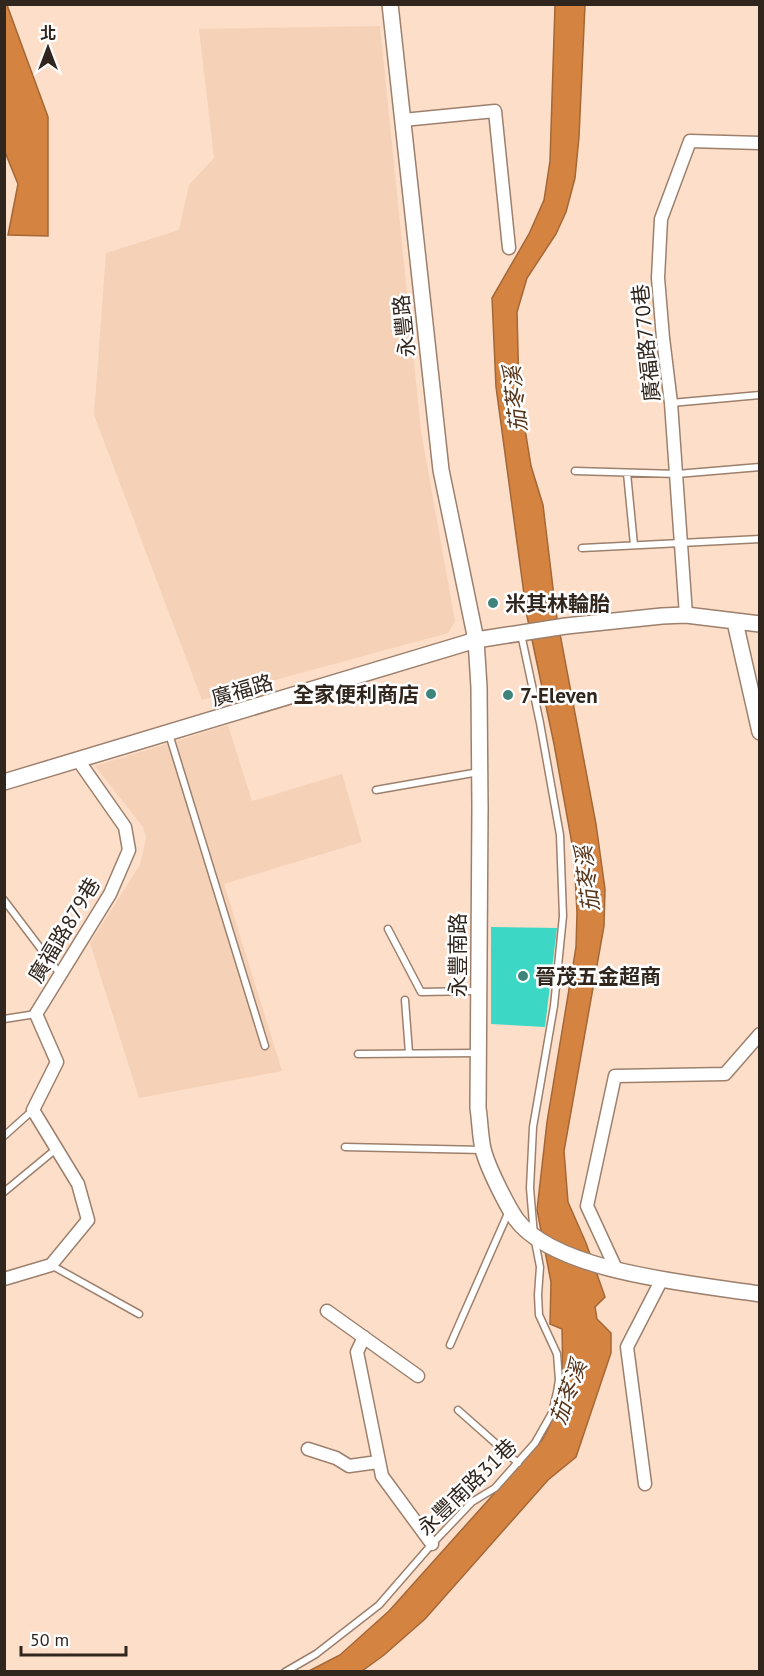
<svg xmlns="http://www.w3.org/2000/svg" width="764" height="1676" viewBox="0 0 764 1676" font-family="'PT Sans','Noto Sans TC',sans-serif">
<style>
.built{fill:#f5d1b7}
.water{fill:#d58341;stroke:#a46736;stroke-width:1.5}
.building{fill:#3cd8c5}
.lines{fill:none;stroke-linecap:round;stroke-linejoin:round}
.service-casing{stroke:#9c806d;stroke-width:9}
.minor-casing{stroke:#9c806d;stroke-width:15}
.tertiary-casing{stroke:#9c806d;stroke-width:18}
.service{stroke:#fff;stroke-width:6}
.minor{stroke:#fff;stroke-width:12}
.tertiary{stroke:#fff;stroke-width:15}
.poi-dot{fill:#3f847a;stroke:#fff;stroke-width:2}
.labels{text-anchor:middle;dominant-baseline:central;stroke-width:5;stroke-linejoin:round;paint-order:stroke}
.street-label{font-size:21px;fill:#31261e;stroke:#fff}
.poi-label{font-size:21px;font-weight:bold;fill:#31261e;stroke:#fff;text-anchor:start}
.water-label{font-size:22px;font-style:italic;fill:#58361b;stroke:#fff}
</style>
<rect width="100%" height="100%" fill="#fddec9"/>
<path class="built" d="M 380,26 L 421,431 L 455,621 L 448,633 L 202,700 L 94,415 L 106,253 L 179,230 L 189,185 L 214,158 L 199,29 Z
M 228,725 L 252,801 L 342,774 L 362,842 L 224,884 L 282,1071 L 139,1098 L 90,943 L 140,865 L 146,838 L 143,827 L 95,766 Z"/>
<path class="water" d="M 4,5 L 7,5 L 48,117 L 48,236 L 8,235 L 18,184 L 5,152 Z
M 555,5 L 585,5 L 579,137 L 575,178 L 566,212 L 556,234 L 527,278 L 517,312 L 519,392 L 531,466 L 543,505 L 556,613 L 596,824 L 605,889 L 604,926 L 564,1151 L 568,1202 L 586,1243 L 605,1297 L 595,1307 L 597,1319 L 611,1333 L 611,1353 L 576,1457 L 548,1480 L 425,1619 L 384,1655 L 362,1671 L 307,1672 L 340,1655 L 389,1611 L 542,1440 C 565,1402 563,1372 562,1329 L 550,1324 L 551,1282 L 537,1210 L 547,1122 L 576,947 L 577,913 L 574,855 L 554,744 L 527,616 L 496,387 L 492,298 L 529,234 L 544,200 L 550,161 Z"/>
<path class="building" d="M 491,927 L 557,928 L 545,1027 L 491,1024 Z"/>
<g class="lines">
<g class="service-casing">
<path id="service" d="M 671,403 L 760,395
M 575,471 L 677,474 L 760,467
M 627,473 L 634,545
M 582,548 L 760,539
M 169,734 L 265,1046
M 376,790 L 479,772
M 4,900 L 60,974
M 388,929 L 421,992 L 478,991
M 405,1000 L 409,1053
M 4,1019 L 36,1014
M 358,1054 L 477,1053
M 4,1136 L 33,1110
M 345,1147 L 483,1150
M 4,1192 L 56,1149
M 51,1265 L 139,1314
M 450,1345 L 509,1211
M 458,1410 L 518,1463
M 285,1672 L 316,1654 L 379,1605 L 432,1544 L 472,1502 L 495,1488 L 535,1443 L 552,1413 L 557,1392 L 559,1380 L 557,1354 L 539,1315 L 538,1295 L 540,1267 L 534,1236 L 530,1188 L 533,1127 L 554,1006 L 563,916 L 560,835 L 540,723 L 521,634"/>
</g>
<g class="minor-casing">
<path id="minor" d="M 403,120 L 495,111 L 509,248
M 686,615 L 671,403 L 663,338 L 658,278 L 661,219 L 690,141 L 760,143
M 617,1271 L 587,1206 L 615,1076 L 725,1074 L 760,1034
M 4,1279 L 51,1265 L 88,1220 L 78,1184 L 33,1110 L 57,1062 L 36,1014 L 110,894 L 129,850 L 125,827 L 78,760
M 327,1311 L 418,1376
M 364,1337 L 357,1352 L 382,1476 L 432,1544
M 308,1449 L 336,1458 L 349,1466 L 378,1462
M 645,1484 L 627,1347 L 662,1279"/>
</g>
<g class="tertiary-casing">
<path id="tertiary" d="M 390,4 L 441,470 L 476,640 L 479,687 L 480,808 L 478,1108 C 480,1121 480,1135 483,1149 C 487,1166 506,1204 516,1219 C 556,1273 696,1284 760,1294
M 735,622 L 760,732
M 4,782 L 476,640 L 566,626 L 662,616 L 686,615 L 760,624"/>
</g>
<use href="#service" class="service"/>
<use href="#minor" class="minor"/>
<use href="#tertiary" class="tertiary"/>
</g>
<g class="poi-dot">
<circle cx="493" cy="603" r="6"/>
<circle cx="431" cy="694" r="6"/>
<circle cx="508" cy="695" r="6"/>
<circle cx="523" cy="976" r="6"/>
</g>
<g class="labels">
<g class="street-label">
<text transform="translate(404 326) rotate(-96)">永豐路</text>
<text transform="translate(646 343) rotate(-96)">廣福路770巷</text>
<text transform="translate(242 690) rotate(-16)">廣福路</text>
<text transform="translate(64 930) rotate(-59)">廣福路879巷</text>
<text transform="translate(457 955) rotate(-90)">永豐南路</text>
<text transform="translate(467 1487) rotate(-44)">永豐南路31巷</text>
</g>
<g class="poi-label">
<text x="505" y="603">米其林輪胎</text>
<text x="419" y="694" text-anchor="end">全家便利商店</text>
<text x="520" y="695">7-Eleven</text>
<text x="535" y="976">晉茂五金超商</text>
</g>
<g class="water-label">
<text transform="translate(515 399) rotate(-96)">茄苳溪</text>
<text transform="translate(587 879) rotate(-97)">茄苳溪</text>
<text transform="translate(568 1392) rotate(-70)">茄苳溪</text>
</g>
</g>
<rect width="764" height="1676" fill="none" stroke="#31261e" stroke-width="12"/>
<g transform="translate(48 48)" stroke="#ffffff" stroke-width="4.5" paint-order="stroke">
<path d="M0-4.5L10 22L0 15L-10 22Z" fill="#31261e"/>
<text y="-9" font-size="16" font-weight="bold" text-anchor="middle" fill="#31261e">北</text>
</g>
<path d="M21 1646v9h105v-9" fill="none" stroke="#31261e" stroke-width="3"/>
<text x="30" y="1646" font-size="18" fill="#31261e" stroke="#ffffff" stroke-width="4.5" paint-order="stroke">50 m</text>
</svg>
